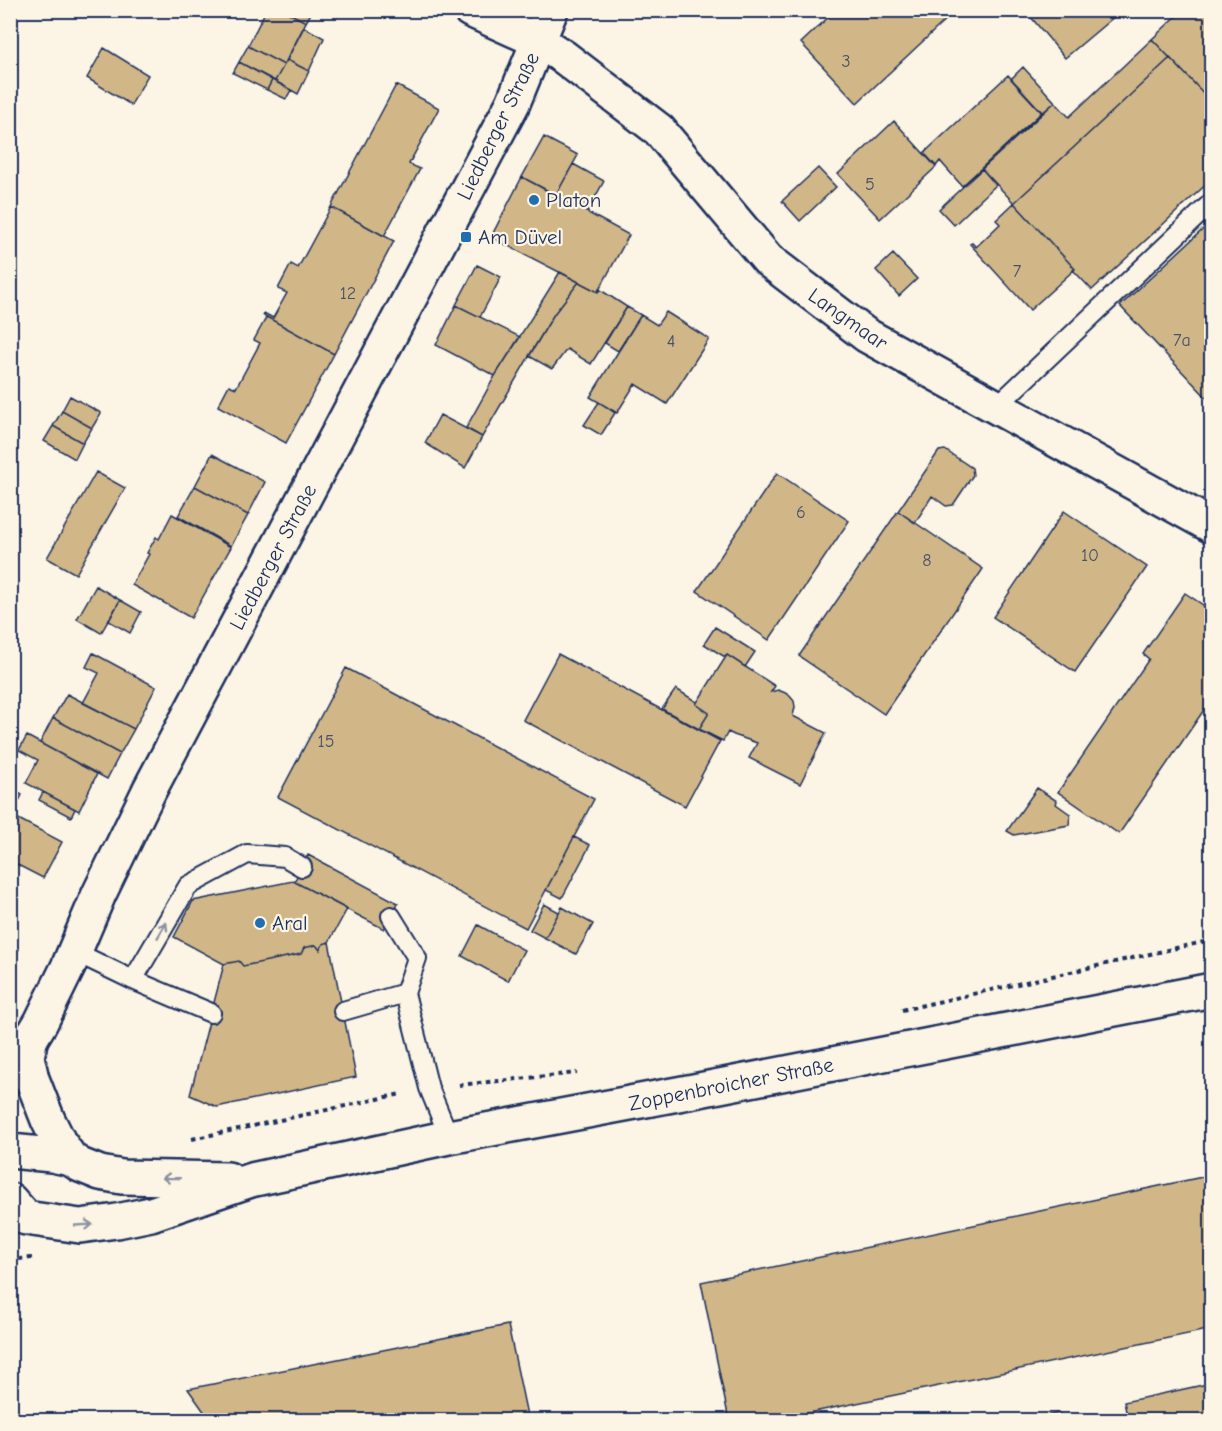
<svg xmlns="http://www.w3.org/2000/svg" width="1222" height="1431" viewBox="0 0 1222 1431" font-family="'Comic Neue',sans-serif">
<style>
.building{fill:#d1b787;stroke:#1b2f5e;stroke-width:1.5}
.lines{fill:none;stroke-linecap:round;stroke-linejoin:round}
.service-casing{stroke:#1b2f5e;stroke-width:22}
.minor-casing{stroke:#1b2f5e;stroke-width:38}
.secondary-casing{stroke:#1b2f5e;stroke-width:38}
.primary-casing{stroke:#1b2f5e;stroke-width:38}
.path{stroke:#1b2f5e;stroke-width:4;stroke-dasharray:4.5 4.5;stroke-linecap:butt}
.service{stroke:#fcf5e5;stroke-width:18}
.minor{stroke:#fcf5e5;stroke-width:33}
.secondary{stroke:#fcf5e5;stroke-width:33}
.primary{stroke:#fcf5e5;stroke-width:33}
.oneway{stroke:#8c92a2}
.poi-dot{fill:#1f6fb2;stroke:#fcf5e5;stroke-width:2}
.labels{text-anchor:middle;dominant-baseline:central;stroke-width:4.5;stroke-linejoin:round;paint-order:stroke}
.number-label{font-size:18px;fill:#485168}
.street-label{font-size:21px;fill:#1b2f5e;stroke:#fcf5e5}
.poi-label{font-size:21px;fill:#1b2f5e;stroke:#fcf5e5;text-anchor:start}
</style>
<rect width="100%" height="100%" fill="#fcf5e5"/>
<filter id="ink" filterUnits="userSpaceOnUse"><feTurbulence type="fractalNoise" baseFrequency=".0167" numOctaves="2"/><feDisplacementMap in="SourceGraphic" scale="12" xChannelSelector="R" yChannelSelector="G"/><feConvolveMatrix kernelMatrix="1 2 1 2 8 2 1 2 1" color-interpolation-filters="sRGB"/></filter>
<g filter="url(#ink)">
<path class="building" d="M 266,10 L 283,10 L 306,22 L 284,65 L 248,46 Z
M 283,10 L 313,10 L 306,22 Z
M 836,10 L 947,10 L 951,15 L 857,103 L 801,43 Z
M 1025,10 L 1122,10 L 1065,58 Z
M 1183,10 L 1212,10 L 1212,102 L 1152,39 Z
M 304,27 L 324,38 L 309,71 L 287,60 Z
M 1152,39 L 1170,58 L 1014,203 L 982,169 L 1055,102 L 1069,117 Z
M 248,46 L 284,65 L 275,81 L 239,62 Z
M 104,48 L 148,75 L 131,105 L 87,78 Z
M 1170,58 L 1212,102 L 1212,179 L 1092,290 L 1073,270 L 1075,269 L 1014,203 Z
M 287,60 L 309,71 L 298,94 L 275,81 Z
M 239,62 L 272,80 L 267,90 L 233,73 Z
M 1023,67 L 1055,102 L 1042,113 L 1011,79 Z
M 1008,75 L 1042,112 L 962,186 L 940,161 L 936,166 L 924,153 Z
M 272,80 L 291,90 L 286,99 L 267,90 Z
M 396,85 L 439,108 L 409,164 L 420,169 L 384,236 L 331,207 Z
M 894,121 L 936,167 L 880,219 L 838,174 Z
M 544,137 L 578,155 L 556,195 L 522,177 Z
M 573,164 L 604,181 L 587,212 L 556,195 Z
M 818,168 L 836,187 L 800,221 L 782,201 Z
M 982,169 L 996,185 L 954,225 L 939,209 Z
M 522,177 L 629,235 L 598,292 L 491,237 Z
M 1014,203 L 1075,269 L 1030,310 L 970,244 L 972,243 L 976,247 L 1000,224 L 996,220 Z
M 331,207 L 394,241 L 334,354 L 263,315 L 264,313 L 273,318 L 287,293 L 278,289 L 291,264 L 298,268 Z
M 1212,221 L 1212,398 L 1209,400 L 1120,306 Z
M 893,254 L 917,279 L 899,296 L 876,270 Z
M 477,265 L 501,277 L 480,317 L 456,305 Z
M 560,272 L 579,282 L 554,314 L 482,437 L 466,428 L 495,376 Z
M 579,282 L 598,292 L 599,289 L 627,307 L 591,364 L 567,349 L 552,369 L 529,356 L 554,314 Z
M 456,305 L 520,337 L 495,376 L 436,345 Z
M 627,307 L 641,315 L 618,351 L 605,343 Z
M 666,312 L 709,339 L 667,404 L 635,384 L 617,413 L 590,397 L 641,315 L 657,325 Z
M 263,315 L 334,354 L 286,443 L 218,406 L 229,385 L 236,388 L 260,343 L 254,340 L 266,318 Z
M 70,396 L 101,413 L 92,428 L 62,411 Z
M 599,402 L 615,413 L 601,435 L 584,425 Z
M 62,411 L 92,428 L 83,443 L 53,426 Z
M 440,415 L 482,437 L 465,468 L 425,443 Z
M 53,426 L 83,443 L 75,459 L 44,441 Z
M 945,450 L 972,468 L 973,475 L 953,505 L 946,506 L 932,496 L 915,523 L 898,511 L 939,451 Z
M 212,454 L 265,482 L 248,515 L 195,486 Z
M 96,472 L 125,488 L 76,574 L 47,558 Z
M 777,473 L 849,521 L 769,640 L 697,591 Z
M 195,486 L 248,515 L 231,546 L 178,516 Z
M 898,511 L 983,569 L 884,714 L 799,656 Z
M 1064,511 L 1147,567 L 1075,672 L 993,617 Z
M 172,514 L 231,547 L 191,618 L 132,585 L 149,554 L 147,553 L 156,537 L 159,539 Z
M 96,586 L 120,600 L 101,633 L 77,619 Z
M 1185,593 L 1212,611 L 1212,702 L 1210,701 L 1119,834 L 1058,792 L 1149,659 L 1143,654 Z
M 120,600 L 141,612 L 130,633 L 109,621 Z
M 715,627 L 755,652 L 745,667 L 727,655 L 725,657 L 704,644 Z
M 93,653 L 156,687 L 134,729 L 83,703 L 99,673 L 86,667 Z
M 558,654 L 720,741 L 685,806 L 523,720 Z
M 727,655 L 775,686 L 771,692 L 778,690 L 788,694 L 794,701 L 795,707 L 793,716 L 826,733 L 800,784 L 749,758 L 757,743 L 734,735 L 728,732 L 723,741 L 699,729 L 709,713 L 696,704 Z
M 346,668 L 594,799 L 526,928 L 278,797 Z
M 676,689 L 697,702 L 696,704 L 709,713 L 699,729 L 662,709 Z
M 67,694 L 134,729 L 120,754 L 53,718 Z
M 53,718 L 120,754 L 107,779 L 40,743 Z
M 27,736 L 97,774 L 79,811 L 26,783 L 38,760 L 19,750 Z
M 10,788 L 22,795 L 14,810 L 10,808 Z
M 1037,788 L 1057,801 L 1056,804 L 1070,814 L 1069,825 L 1014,835 L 1007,831 Z
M 43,792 L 75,809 L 71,817 L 39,800 Z
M 11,815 L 62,842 L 43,878 L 10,861 Z
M 574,837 L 590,845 L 562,898 L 546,890 Z
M 308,855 L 398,903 L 384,929 L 293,881 L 295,880 Z
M 293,881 L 347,909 L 329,942 L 323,944 L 320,950 L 316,945 L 304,948 L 301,954 L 243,966 L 239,961 L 224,964 L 174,937 L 193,901 Z
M 544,904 L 559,912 L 545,938 L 530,930 Z
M 562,907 L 593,924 L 576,954 L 545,938 Z
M 478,925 L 524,950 L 508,981 L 462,956 Z
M 329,942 L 356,1077 L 217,1107 L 190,1095 L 224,964 L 239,961 L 243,966 L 301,954 L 304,948 L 316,945 L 320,950 L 323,944 Z
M 10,944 L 19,949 L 10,965 Z
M 1212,1175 L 1212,1329 L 775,1420 L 729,1420 L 701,1282 Z
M 508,1325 L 528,1420 L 210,1420 L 188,1389 Z
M 1212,1383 L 1212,1420 L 1128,1420 L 1124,1402 Z
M 1059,1413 L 1061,1420 L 1027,1420 Z"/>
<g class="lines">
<g class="service-casing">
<path id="service" d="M 996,407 L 1212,202
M 391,916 L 417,958 L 405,993
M 75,952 L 133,980 L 211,1013
M 133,980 L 188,886 L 247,854 L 285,857 L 302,867
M 343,1011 L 405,993 L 429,1088 L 449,1137"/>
</g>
<g class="minor-casing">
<path id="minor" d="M 470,10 L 539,41 L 565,58 L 659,130 L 768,260 L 866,335 L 1212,526"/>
</g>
<g class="secondary-casing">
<path id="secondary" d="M 31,1037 L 27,1057 L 32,1079 L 48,1120 L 59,1142 L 71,1159
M 10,1151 L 52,1155 L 71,1159 L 80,1165 L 100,1173 L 122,1177 L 228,1179
M 10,1200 L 26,1218 L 80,1226 L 117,1221 L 151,1214 L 251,1180 L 449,1137 L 699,1090 L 1212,990"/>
</g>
<g class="primary-casing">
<path id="primary" d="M 10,1073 L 41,1022 L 68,967 L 99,894 L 150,789 L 513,103 L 551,10"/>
</g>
<path class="path" d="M 902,1010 L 1212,940
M 459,1085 L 577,1073
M 192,1139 L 401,1094
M 10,1261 L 18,1259 L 32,1258"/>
<use href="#service" class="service"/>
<use href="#minor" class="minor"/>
<use href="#secondary" class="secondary"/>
<use href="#primary" class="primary"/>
</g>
<defs><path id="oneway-shaft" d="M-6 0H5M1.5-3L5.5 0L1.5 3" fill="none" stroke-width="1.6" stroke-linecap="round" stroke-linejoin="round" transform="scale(1.5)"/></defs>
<g class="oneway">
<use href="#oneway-shaft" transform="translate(162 930) rotate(-60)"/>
<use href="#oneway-shaft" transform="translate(171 1178) rotate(-179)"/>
<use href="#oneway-shaft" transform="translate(84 1225) rotate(-3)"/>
</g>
</g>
<g class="poi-dot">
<circle cx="534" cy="200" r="6"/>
<rect x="460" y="231" width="12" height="12" rx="3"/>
<circle cx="260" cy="923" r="6"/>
</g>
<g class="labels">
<g class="number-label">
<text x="846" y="61">3</text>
<text x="870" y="184">5</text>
<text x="1017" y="271">7</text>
<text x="348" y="293">12</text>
<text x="1182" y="340">7a</text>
<text x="671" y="341">4</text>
<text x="801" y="512">6</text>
<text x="1090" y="555">10</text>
<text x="927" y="560">8</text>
<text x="326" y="741">15</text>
</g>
<g class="street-label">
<text transform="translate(498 126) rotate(-64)">Liedberger Straße</text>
<text transform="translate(848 319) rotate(35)">Langmaar</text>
<text transform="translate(273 557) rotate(-62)">Liedberger Straße</text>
<text transform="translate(731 1084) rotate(-11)">Zoppenbroicher Straße</text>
</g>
<g class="poi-label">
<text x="546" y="200">Platon</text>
<text x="478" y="237">Am Düvel</text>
<text x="272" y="923">Aral</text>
</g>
</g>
<rect width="1222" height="1431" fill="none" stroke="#fcf5e5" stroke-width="36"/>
<rect x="18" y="18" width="1186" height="1395" fill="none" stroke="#1b2f5e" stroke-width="2" filter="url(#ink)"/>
</svg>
